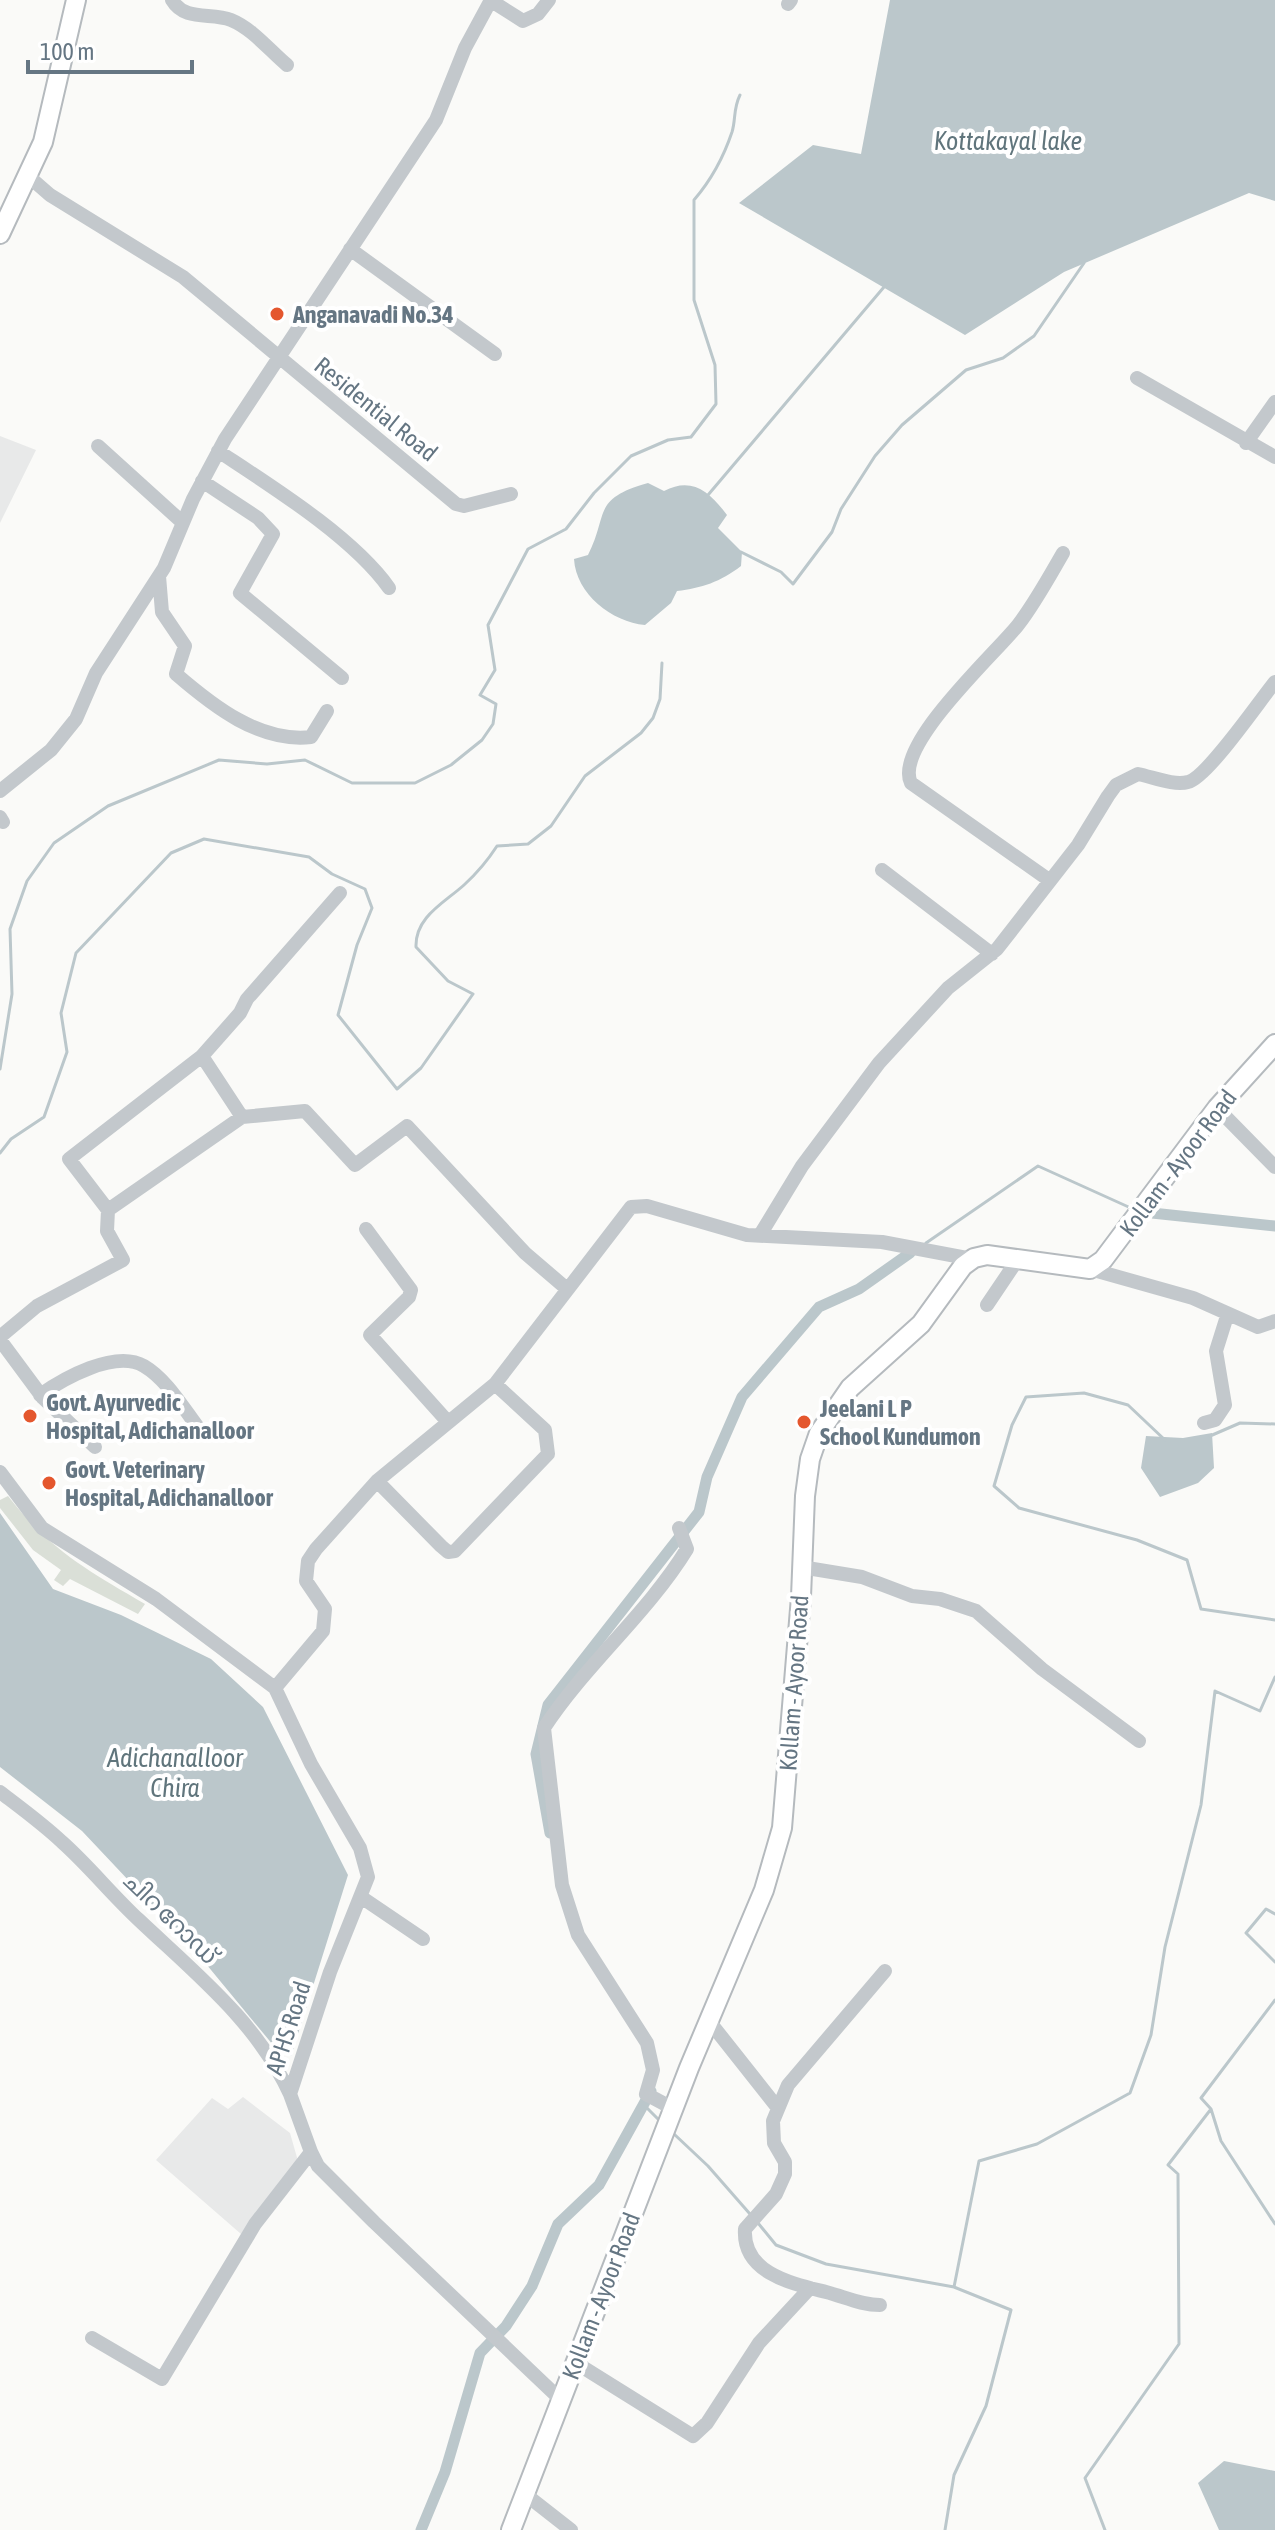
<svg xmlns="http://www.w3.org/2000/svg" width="1275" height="2530" viewBox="0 0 1275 2530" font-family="'Asap Condensed','Noto Sans Malayalam',sans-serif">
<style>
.built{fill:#e8e9e9}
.green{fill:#dadfd7}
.water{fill:#bbc7cb}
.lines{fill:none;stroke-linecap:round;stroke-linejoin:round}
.stream{stroke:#bbc7cb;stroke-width:3}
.canal{stroke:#bbc7cb;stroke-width:11}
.major-casing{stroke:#b5babe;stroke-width:22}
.minor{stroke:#c3c8cc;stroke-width:14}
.major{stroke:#fff;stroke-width:18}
.poi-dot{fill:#e4572e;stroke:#fff;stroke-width:3}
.labels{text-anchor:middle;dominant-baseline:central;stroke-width:8;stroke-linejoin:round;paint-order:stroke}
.poi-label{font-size:24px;font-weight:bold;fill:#657683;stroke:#fff;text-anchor:start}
.street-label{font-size:24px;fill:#657683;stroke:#fff}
.water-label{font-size:26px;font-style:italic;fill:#60757c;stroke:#fff}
</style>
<rect width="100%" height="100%" fill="#fafaf8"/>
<path class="built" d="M 0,436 L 36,450 L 0,523 Z
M 243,2097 L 290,2133 L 298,2161 L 241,2234 L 156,2160 L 212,2098 L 228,2109 Z"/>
<path class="green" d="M 8,1496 C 50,1550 87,1570 145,1604 L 138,1614 L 70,1579 L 63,1586 L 54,1580 L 61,1570 L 33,1550 L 0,1508 L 0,1500 Z"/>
<path class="water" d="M 890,0 L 1275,0 L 1275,201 L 1249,193 L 1064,272 L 965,335 L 739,203 L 813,145 L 861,154 Z
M 648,483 L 664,491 C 692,476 710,492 727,515 L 718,528 L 742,552 L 741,566 C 720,582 702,588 677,591 L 671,603 L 645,625 C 612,622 576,594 574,559 L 588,555 C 609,514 591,499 648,483 Z
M 1212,1433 L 1214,1468 L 1198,1483 L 1160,1497 L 1141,1468 L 1146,1436 L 1183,1438 Z
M 0,1513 L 53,1589 L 121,1615 L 211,1659 L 263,1707 L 348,1875 L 291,2056 L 278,2051 L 197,1953 L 82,1831 L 0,1767 Z
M 1224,2461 L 1275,2471 L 1275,2530 L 1219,2530 L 1198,2483 Z"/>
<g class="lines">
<path class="stream" d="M 708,495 L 884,287
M 741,552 L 781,572 L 793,584 L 832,532 L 841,509 L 875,456 L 902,425 L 966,370 L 1003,358 L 1034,336 L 1084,263
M 0,1069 L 12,994 L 10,929 L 27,881 L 54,843 L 108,806 L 219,760 L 267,764 L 305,760 L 352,783 L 415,783 L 451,765 L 482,740 L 493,724 L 496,704 L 480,695 L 495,670 L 488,625 L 528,549 L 566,529 L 594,493 L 631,456 L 668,440 L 691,437 L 716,404 L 715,365 L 694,300 L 694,200 C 712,179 723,159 732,132 C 736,119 733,109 740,95
M 0,1153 L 11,1139 L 44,1117 L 67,1052 L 61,1013 L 76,953 L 171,853 L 204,839 L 309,857 L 332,874 L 365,889 L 372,908 L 357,945 L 338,1015 L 397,1089 L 421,1068 L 473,994 L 448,981 L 416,947 C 415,917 444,903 464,885 C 476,874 488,860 497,846 L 528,844 L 551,826 L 585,776 L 641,733 L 653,718 L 660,699 L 662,663
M 926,1243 L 1038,1166 L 1133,1209
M 1210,1436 L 1240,1423 L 1275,1424
M 1165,1440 L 1128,1405 L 1084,1393 L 1026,1397 L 1012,1425 L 994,1486 L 1019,1508 L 1137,1540 L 1187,1560 L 1201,1609 L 1275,1620
M 1275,1914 L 1266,1909 L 1246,1933 L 1275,1962
M 644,2105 L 659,2120
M 1211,2109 L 1221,2141 L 1275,2224
M 674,2134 L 708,2166 L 750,2214
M 758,2223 L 776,2245 L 826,2264 L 954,2287 L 1011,2310 L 986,2406 L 954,2475 L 945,2530
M 954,2287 L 979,2161 L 1037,2144 L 1130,2093 L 1151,2035 L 1165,1947 L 1201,1805 L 1215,1691 L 1260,1711 L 1275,1677
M 1105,2530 L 1085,2478 L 1179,2344 L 1178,2174 L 1168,2165 L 1211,2109 L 1201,2098 L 1275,2000"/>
<path class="canal" d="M 1152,1213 L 1275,1226
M 550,1833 L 536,1754 L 548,1705 L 699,1512 L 707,1477 L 742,1397 L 819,1307 L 859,1289 L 910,1253
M 421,2530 L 445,2472 L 480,2353 L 506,2326 L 532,2286 L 558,2224 L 599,2185 L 651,2091"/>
<g class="major-casing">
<path id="major" d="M 0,234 L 43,142 L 76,0
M 511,2530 L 689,2068 L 764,1890 L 782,1828 L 801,1597 L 805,1496 L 810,1459 L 819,1433 L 850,1388 L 921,1324 L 963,1266 L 974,1258 L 987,1255 L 1090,1269 L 1103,1260 L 1217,1108 L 1275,1044"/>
</g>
<path class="minor" d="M 172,0 C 185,22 211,12 231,20 C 253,29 270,51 287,65
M 490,0 L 523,21 L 538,14 L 549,0
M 788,4 L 791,0
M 27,175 L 50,195 L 183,277 L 456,504 L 464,506 L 511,494
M 350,249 L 495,354
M 1137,378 L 1275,457
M 1246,443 L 1275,402
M 98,446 L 182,522
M 218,451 C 271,486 353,537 389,588
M 202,481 L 258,518 L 273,534 L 240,593 L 342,678
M 159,576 L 162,612 L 185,646 L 176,674 C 213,706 260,743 311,737 L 327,711
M 0,791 L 51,750 L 76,719 L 96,673 L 164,568 L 193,499 L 225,439 L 436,120 L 465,48 L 491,0
M 0,817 L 3,822
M 882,870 L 992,954
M 1049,880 L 911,783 C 893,746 995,654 1018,625 C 1035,603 1049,577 1063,553
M 1217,1108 L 1275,1167
M 242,1117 L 305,1111 L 355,1165 L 407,1126 L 525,1253 L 567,1289
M 108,1210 L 69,1159 L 202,1056
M 366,1229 L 411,1290 L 409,1297 L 370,1335 L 448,1422
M 760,1235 L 802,1166 L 879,1063 L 948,988 L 997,949 L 1078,845 L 1108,796 L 1116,785 L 1138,774 C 1153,777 1174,786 1188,782 C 1207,778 1260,700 1275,682
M 1090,1269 L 1193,1298 L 1258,1327 L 1275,1321
M 987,1305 L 1018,1259
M 0,1337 L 37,1306 L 123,1260 L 107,1231 L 108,1210 L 242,1117 L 202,1056 L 240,1013 L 247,999 L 340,893
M 0,1340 L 43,1398 L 95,1447
M 40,1395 C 63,1379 115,1349 144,1366 C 166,1379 182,1406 197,1426
M 1204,1423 L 1215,1420 L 1225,1405 L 1216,1351 L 1227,1316
M 0,1472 L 42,1528 L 156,1599 L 275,1688 L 323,1631 L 325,1609 L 306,1581 L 308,1561 L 316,1549 L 377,1481 L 495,1384 L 631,1207 L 647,1206 L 747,1235 L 882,1242 L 972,1259
M 377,1481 L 441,1546 L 448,1552 L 455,1551 L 548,1454 L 545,1430 L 495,1384
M 801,1567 L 862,1577 L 912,1596 L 940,1599 L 976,1611 L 1042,1669 L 1139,1741
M 275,1688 L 311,1764 L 360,1848 L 368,1877 L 330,1972 L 290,2094 L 311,2152 L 318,2166 L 374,2222 L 561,2400
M 0,1792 C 21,1808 43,1824 62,1842 C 89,1866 112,1895 139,1920 C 195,1973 257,2022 290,2094
M 361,1897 L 423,1939
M 709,2021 L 777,2107
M 674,2109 L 646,2094 L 653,2070 L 647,2043 L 578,1935 L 562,1885 L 544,1728 C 586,1664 647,1614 687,1549 L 679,1528
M 880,2305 C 861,2305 845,2297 826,2292 C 794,2284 742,2274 745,2229 L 776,2194 L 785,2174 L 785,2162 L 774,2143 L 773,2121 L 788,2085 L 885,1971
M 92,2338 L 162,2379 L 255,2224 L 311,2152
M 576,2363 L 693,2436 L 707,2423 L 759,2343 L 810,2288
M 525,2494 L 571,2530"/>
<use href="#major" class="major"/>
</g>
<g class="poi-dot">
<circle cx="277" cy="314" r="8"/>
<circle cx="30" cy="1416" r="8"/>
<circle cx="804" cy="1422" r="8"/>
<circle cx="49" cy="1483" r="8"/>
</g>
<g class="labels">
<g class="poi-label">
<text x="293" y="314">Anganavadi No.34</text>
<text x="46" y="1402">Govt. Ayurvedic<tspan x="46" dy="28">Hospital, Adichanalloor</tspan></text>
<text x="820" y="1408">Jeelani L P<tspan x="820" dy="28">School Kundumon</tspan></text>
<text x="65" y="1469">Govt. Veterinary<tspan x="65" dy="28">Hospital, Adichanalloor</tspan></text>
</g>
<g class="street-label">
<text transform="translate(376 409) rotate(39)">Residential Road</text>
<text transform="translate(1178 1163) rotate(-53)">Kollam - Ayoor Road</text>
<text transform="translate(794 1683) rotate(-86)">Kollam - Ayoor Road</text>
<text transform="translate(171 1918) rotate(44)">ചിറ റോഡ്</text>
<text transform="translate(288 2028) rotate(-72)">APHS Road</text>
<text transform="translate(601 2296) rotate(-69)">Kollam - Ayoor Road</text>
</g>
<g class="water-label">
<text x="1008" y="141">Kottakayal lake</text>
<text x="175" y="1758">Adichanalloor<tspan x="175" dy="30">Chira</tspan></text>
</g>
</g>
<path d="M28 60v12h164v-12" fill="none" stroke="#657683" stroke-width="4"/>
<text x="40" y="60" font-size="24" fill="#657683" stroke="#ffffff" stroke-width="6" paint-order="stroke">100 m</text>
</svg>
